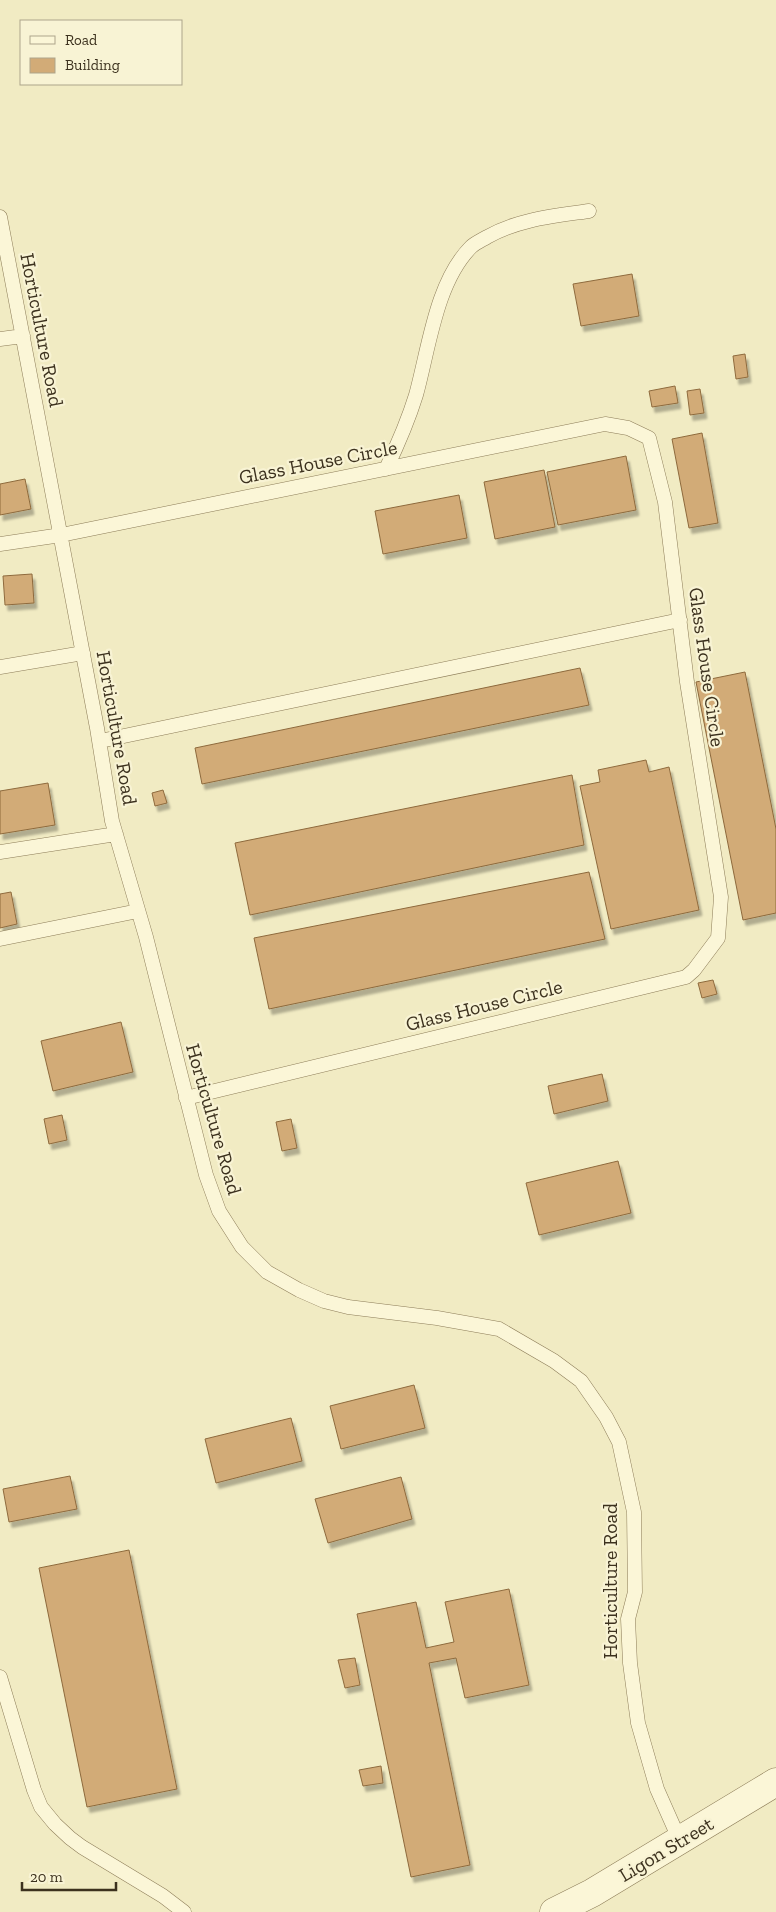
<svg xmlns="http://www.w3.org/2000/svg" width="776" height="1912" viewBox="0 0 776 1912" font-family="'Zilla Slab',serif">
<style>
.building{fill:#d2ab77;stroke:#8e6a3d;filter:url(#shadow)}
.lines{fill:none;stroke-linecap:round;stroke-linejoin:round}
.service-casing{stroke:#8d7d59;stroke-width:15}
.minor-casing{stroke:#8d7d59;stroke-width:29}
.service{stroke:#fbf6d7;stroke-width:14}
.minor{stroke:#fbf6d7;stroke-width:28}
.labels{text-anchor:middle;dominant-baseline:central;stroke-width:4.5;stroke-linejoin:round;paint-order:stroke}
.street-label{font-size:20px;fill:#3c311e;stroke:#f8f3d4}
</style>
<defs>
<filter id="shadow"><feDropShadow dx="3" dy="5.5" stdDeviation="1" flood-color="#0004"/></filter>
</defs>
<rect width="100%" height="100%" fill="#f1ebc3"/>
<path class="building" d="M 632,274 L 639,316 L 581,326 L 573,284 Z
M 745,354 L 748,377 L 736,379 L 733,356 Z
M 675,386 L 678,403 L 652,407 L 649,391 Z
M 700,389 L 704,413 L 690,415 L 687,391 Z
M 702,433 L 718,523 L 689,528 L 672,439 Z
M 626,456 L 636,510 L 558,525 L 547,472 Z
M 544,470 L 555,527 L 495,539 L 484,482 Z
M 25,479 L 31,509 L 0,515 L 0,484 Z
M 459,495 L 467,538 L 383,554 L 375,511 Z
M 32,574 L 34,603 L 5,605 L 3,576 Z
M 580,668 L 589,705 L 202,784 L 195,748 Z
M 745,672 L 776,829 L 776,913 L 743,920 L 696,682 Z
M 646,760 L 649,772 L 669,767 L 699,910 L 611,929 L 580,786 L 600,782 L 598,770 Z
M 572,775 L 584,845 L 250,915 L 235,843 Z
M 48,783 L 55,825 L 0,834 L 0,791 Z
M 163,790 L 167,803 L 155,806 L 152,793 Z
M 589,872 L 605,939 L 269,1009 L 254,938 Z
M 11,892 L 17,924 L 0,928 L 0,894 Z
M 713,980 L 717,994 L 702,998 L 698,983 Z
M 121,1022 L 133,1072 L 53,1091 L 41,1041 Z
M 602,1074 L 608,1101 L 554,1114 L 548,1086 Z
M 62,1115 L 67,1140 L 49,1144 L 44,1119 Z
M 291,1119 L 297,1148 L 282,1151 L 276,1122 Z
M 618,1161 L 631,1213 L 539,1235 L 526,1183 Z
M 414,1385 L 425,1428 L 341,1449 L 330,1406 Z
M 291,1418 L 302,1461 L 216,1483 L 205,1439 Z
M 70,1476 L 77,1509 L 9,1522 L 3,1489 Z
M 401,1477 L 412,1519 L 328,1543 L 315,1499 Z
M 129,1550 L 177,1789 L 87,1807 L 39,1568 Z
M 509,1589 L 529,1685 L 465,1698 L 456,1658 L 429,1663 L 470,1865 L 411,1877 L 357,1614 L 416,1602 L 426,1648 L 454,1642 L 445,1602 Z
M 355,1658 L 360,1685 L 345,1688 L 338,1660 Z
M 381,1766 L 383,1783 L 363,1786 L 359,1770 Z"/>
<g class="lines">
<g class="service-casing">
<path id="service" d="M 0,217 L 97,728 L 112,821 L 146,937 L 206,1175 L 219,1211 L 242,1247 L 267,1272 L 299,1290 L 324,1301 L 348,1307 L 437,1318 L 499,1329 L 554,1361 L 581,1381 L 606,1417 L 619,1442 L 634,1512 L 635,1592 L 628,1619 L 630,1663 L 638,1723 L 657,1789 L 680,1841
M 0,339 L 23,336
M 386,469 C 398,444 408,421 416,395 C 429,348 436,282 471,247 C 475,243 482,240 487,237 C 519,219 554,216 589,211
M 0,544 L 61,535 L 605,424 L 628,428 L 649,438 L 665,502 L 687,682 L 721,897 L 718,938 L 694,970 L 686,977 L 186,1098
M 0,667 L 83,653
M 100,741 L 680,620
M 0,852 L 116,834
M 0,939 L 138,911
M 0,1677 L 34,1790 L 41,1807 L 55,1824 L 70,1838 L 82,1847 L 163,1896 L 184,1912"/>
</g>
<g class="minor-casing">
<path id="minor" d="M 554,1912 L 592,1893 L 776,1782"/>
</g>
<use href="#service" class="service"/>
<use href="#minor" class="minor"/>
</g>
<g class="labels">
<g class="street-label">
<text transform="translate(42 330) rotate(79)">Horticulture Road</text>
<text transform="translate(318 462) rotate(-11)">Glass House Circle</text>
<text transform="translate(707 667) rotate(82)">Glass House Circle</text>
<text transform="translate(117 728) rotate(80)">Horticulture Road</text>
<text transform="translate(484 1005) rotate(-14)">Glass House Circle</text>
<text transform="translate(214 1119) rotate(74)">Horticulture Road</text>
<text transform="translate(610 1581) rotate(-90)">Horticulture Road</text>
<text transform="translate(666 1849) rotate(-31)">Ligon Street</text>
</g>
</g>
<rect x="20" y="20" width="162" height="65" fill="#f8f3d4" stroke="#ada58b"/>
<rect x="30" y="36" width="25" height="8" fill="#fbf6d7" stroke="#ada58b"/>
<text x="65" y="45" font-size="15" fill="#3c311e">Road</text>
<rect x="30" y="58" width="25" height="15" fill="#d2ab77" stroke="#ada58b"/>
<text x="65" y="70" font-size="15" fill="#3c311e">Building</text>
<path d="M22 1882v8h94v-8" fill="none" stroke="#3c311e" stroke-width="2.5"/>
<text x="30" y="1882" font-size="15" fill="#3c311e" stroke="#f8f3d4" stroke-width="4" paint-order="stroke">20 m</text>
</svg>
